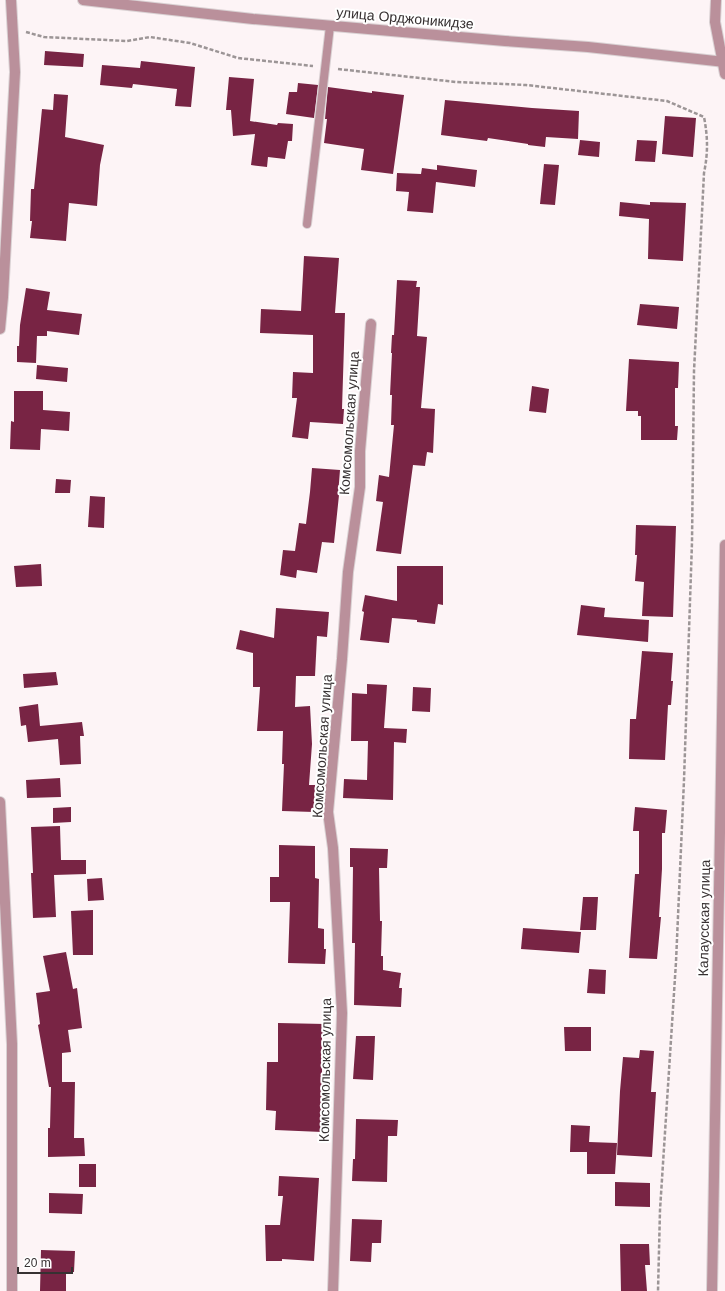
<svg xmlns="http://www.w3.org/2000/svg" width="725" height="1291" viewBox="0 0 725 1291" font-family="Helvetica,sans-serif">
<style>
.building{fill:#782444}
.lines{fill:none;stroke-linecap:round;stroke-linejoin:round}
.service-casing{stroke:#d9d1d3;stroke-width:10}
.minor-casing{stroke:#d9d1d3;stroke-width:12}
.tertiary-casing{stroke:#d9d1d3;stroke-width:12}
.path{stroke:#9c9596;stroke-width:2.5;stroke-dasharray:4 2;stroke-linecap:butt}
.service{stroke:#ba909b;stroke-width:8}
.minor{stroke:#ba909b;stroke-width:10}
.tertiary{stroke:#ba909b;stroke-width:10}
.labels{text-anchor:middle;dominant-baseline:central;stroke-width:4;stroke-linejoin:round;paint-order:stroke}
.street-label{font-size:14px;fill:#373132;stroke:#fff}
</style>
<rect width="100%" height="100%" fill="#fdf4f6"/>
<path class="building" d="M 45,51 L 84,54 L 83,67 L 44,65 Z
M 141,61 L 195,67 L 191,107 L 175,106 L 177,89 L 133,84 L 132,88 L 100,85 L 102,65 L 140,68 Z
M 229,77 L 254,79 L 250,121 L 277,125 L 278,123 L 293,124 L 292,141 L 288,141 L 285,159 L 268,157 L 267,167 L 251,165 L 255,134 L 233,136 L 231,110 L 226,110 Z
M 298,83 L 318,85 L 314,118 L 286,114 L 289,92 L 297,92 Z
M 328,87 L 372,93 L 372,91 L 404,95 L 393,174 L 361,170 L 364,149 L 324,143 L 327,119 L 325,119 Z
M 54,94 L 68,95 L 65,137 L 104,145 L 100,165 L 97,206 L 69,203 L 66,241 L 30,238 L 32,221 L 30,221 L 31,189 L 34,189 L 42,109 L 53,110 Z
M 445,100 L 532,108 L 579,111 L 578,139 L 546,137 L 545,147 L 528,145 L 528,144 L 488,138 L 487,141 L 441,135 Z
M 665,116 L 696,118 L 693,157 L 662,154 Z
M 580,140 L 600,142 L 599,157 L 578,155 Z
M 637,140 L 657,141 L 655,162 L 635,161 Z
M 544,164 L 559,165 L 555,205 L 540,204 Z
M 437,165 L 477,170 L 475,187 L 436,182 L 433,213 L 407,211 L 409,192 L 396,191 L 397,173 L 421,174 L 422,168 L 437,170 Z
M 620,202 L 650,205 L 650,202 L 686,203 L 683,261 L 648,259 L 649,219 L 619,216 Z
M 304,256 L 339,258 L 335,313 L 345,313 L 342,409 L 344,409 L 343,424 L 310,422 L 308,439 L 292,437 L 297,398 L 292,398 L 293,372 L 313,373 L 313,335 L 260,333 L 261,309 L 301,311 Z
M 397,280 L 417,281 L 416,287 L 420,287 L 417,336 L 427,337 L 421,408 L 435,409 L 433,453 L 427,452 L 425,466 L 413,465 L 401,554 L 376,551 L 383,502 L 376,501 L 379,475 L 389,477 L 394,425 L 391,425 L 392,395 L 390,395 L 392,353 L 391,353 L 392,335 L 394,335 Z
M 26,288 L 50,292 L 47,310 L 82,314 L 79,335 L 47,331 L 47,336 L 37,336 L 36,363 L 17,362 L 17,346 L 19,346 L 20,325 Z
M 640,304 L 679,307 L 677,329 L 637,325 Z
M 629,359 L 679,362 L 678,388 L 675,388 L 675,426 L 678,426 L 677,440 L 641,440 L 641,416 L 638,416 L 638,411 L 626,411 Z
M 37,365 L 68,368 L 67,382 L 36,379 Z
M 532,386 L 549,389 L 546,413 L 529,411 Z
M 14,391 L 43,391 L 43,410 L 70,412 L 69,431 L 41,429 L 40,450 L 10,449 L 11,421 L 14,422 Z
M 312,468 L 340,470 L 338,495 L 339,495 L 334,543 L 322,542 L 317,573 L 297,570 L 296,578 L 280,575 L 283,550 L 295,551 L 299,523 L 306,524 L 310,492 Z
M 56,479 L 71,480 L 70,493 L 55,493 Z
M 90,496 L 105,497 L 104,528 L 88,527 Z
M 636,525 L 676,526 L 673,617 L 642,616 L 644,582 L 635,581 L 637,555 L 635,555 Z
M 41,564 L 42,586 L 16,587 L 14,566 Z
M 397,566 L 443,566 L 443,605 L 438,604 L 435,624 L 417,622 L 417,620 L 392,618 L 389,643 L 360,640 L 364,612 L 362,611 L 365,595 L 397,601 Z
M 581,605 L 605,608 L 604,617 L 649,620 L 648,642 L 577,635 Z
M 276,608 L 329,612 L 327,637 L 317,636 L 315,676 L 296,676 L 295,707 L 310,706 L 312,744 L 309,785 L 315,785 L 314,812 L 282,811 L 284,764 L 282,764 L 283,731 L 257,731 L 260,687 L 253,687 L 253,653 L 236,649 L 240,630 L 274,638 Z
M 642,651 L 673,653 L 671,681 L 673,681 L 671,705 L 668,705 L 665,760 L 629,759 L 630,719 L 636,719 Z
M 56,672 L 58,685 L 24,688 L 23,674 Z
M 367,684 L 387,685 L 384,728 L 407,729 L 406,743 L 394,742 L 393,800 L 343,798 L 344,779 L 367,780 L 368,741 L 351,741 L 352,693 L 367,694 Z
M 413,687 L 431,688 L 430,712 L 412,711 Z
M 38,704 L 40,726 L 82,722 L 84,736 L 80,736 L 81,764 L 60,765 L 58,739 L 28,742 L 26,725 L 21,726 L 19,707 Z
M 60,778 L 61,797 L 27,798 L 26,780 Z
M 71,807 L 71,822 L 53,823 L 53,808 Z
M 635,807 L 667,810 L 665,833 L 662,833 L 662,869 L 659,917 L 661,917 L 657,959 L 629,958 L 635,874 L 639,874 L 639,831 L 633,831 Z
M 60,826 L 61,860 L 86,860 L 86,874 L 54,875 L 56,917 L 33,918 L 31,873 L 33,873 L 31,827 Z
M 279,845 L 315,846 L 315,878 L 319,879 L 318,928 L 324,929 L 324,949 L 326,949 L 325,964 L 288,963 L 290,902 L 270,902 L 270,877 L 279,877 Z
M 350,848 L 388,849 L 387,868 L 379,868 L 380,921 L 382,921 L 381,956 L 383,956 L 383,970 L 401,973 L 399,988 L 402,988 L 401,1007 L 354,1005 L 355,943 L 352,943 L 353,867 L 350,867 Z
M 102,878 L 104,900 L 88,901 L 87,879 Z
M 583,897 L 598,897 L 596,930 L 580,930 Z
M 93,910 L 93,955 L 73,955 L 71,911 Z
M 523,928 L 581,932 L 579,953 L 521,949 Z
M 66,952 L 73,989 L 77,988 L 82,1028 L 68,1030 L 71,1052 L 62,1053 L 62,1082 L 75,1082 L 74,1138 L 84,1138 L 85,1156 L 48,1157 L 48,1128 L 50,1128 L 51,1087 L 49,1087 L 38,1025 L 40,1024 L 36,993 L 50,991 L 43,956 Z
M 589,969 L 606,970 L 605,994 L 587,993 Z
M 278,1023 L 325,1024 L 325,1038 L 322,1038 L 322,1132 L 275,1130 L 276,1111 L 266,1110 L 267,1062 L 278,1062 Z
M 564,1027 L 591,1027 L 591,1051 L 565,1051 Z
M 356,1036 L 375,1036 L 373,1080 L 353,1079 Z
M 640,1050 L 654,1051 L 651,1092 L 656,1092 L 652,1157 L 617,1155 L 620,1091 L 623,1057 L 639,1058 Z
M 356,1119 L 398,1120 L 397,1136 L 388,1136 L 387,1182 L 352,1181 L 353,1159 L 355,1159 Z
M 571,1125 L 590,1126 L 589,1142 L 617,1143 L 615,1174 L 587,1174 L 587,1152 L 570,1152 Z
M 79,1164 L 96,1164 L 96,1187 L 79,1187 Z
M 279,1176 L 319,1178 L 314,1261 L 282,1259 L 282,1261 L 266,1261 L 265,1225 L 280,1225 L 283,1196 L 278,1196 Z
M 615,1182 L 650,1183 L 650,1207 L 615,1206 Z
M 49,1193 L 83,1194 L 82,1214 L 49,1213 Z
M 352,1219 L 382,1220 L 381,1243 L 372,1243 L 371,1262 L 350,1261 Z
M 620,1244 L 649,1244 L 650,1265 L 645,1265 L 647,1291 L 621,1291 Z
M 41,1250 L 75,1251 L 74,1272 L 66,1272 L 66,1291 L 40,1291 Z"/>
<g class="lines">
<g class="service-casing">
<path id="service" d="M 307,224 L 330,26"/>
</g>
<g class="minor-casing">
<path id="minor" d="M 83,0 L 253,19 L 505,41 L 588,47 L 725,62
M 0,329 L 3,297 L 15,72 L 11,0
M 0,802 L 12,1044 L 12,1291
M 333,1291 L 342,1013 L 333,848 L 328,812 L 342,659 L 348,572 L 360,487 L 360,451 L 371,324"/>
</g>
<g class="tertiary-casing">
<path id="tertiary" d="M 716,0 L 715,22 L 725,74
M 712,1291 L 725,545"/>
</g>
<path class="path" d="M 26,32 L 44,37 L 127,41 L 150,37 L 190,43 L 238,58 L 313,66
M 338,69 L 456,82 L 526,85 L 667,101 L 704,117 C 708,138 708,153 704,173 L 694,371 L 692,542 L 684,780 L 676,962 L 660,1210 L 658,1291"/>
<use href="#service" class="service"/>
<use href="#minor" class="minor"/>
<use href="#tertiary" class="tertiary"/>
</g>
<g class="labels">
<g class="street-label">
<text transform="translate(405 18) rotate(5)">улица Орджоникидзе</text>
<text transform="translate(349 423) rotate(-86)">Комсомольская улица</text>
<text transform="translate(322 746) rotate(-86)">Комсомольская улица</text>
<text transform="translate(704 918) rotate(-89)">Калаусская улица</text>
<text transform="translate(325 1070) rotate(-89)">Комсомольская улица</text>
</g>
</g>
<path d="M18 1267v6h54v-6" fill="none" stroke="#373132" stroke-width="2"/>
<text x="24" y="1267" font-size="12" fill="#373132" stroke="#ffffff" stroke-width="3" paint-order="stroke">20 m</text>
</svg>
